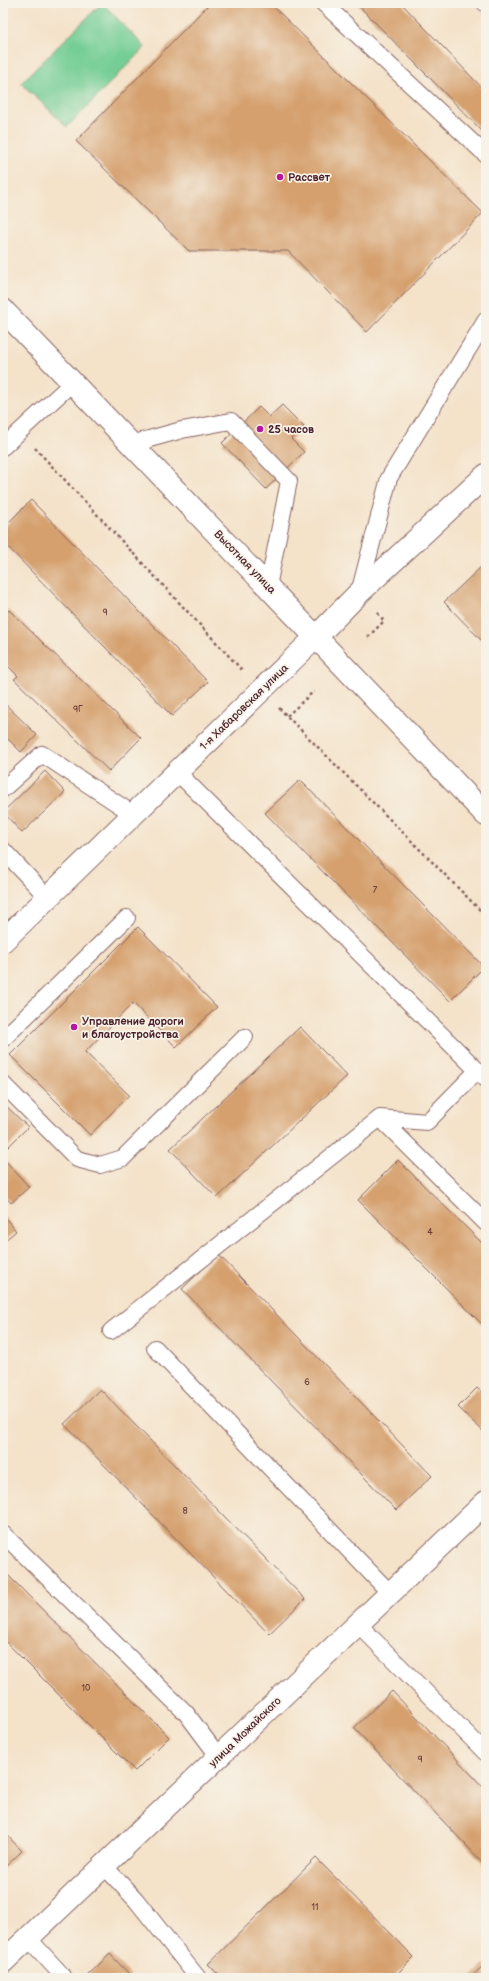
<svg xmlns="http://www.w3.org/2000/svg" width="489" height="1981" viewBox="0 0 489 1981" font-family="'Balsamiq Sans',sans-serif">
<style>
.green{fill:#75ce95;stroke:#607660}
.building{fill:#d5a06e}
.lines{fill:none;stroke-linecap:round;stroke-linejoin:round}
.lane-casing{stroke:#866362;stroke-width:18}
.street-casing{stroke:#866362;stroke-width:24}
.primary-casing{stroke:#866362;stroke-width:24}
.path{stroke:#866362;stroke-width:2.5;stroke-dasharray:3 3;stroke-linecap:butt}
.lane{stroke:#fff;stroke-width:16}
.street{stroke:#fff;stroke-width:22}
.primary{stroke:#fff;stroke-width:22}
.poi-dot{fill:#b5179e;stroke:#f7f3e8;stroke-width:1.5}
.labels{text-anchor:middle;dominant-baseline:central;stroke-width:3.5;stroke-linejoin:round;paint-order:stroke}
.number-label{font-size:9px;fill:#6d3f3c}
.poi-label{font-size:11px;font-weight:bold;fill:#4a1f2b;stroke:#f7f3e8;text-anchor:start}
.street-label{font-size:11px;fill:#4a1f2b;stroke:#f7f3e8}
</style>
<rect width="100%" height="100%" fill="#f7f3e8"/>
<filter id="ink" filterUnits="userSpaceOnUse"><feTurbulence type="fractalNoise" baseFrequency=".025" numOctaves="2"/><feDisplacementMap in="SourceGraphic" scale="8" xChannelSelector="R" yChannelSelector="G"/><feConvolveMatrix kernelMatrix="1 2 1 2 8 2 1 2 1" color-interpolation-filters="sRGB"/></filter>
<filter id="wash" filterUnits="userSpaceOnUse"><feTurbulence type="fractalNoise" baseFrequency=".012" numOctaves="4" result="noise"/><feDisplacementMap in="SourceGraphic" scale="16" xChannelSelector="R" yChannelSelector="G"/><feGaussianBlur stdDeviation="0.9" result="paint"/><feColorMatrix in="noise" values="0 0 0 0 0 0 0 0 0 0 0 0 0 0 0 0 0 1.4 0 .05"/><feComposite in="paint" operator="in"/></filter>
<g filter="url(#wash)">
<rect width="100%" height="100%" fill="#f4e2c9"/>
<path class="green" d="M 102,3 L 145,47 L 67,127 L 21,83 Z"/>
<g id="blocks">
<path class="building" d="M 210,3 L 270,3 L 483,213 L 367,332 L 288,251 L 189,251 L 76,141 Z
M 356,3 L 401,3 L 486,92 L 486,135 Z
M 282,405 L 304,427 L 291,439 L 304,452 L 266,489 L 222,443 L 259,407 L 269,417 Z
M 31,500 L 208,682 L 172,716 L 3,542 L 3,528 Z
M 481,567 L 486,572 L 486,645 L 444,602 Z
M 9,610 L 141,738 L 109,771 L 14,679 L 18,676 L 3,661 L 3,617 Z
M 3,702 L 37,735 L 21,752 L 3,734 Z
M 45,771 L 65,792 L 22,833 L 3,812 Z
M 300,780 L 484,967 L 450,1001 L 265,813 Z
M 138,927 L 217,1007 L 176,1047 L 133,1003 L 85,1052 L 129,1095 L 90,1135 L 10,1055 Z
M 300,1027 L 347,1076 L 217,1198 L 170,1149 Z
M 3,1103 L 28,1127 L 7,1148 L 3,1145 Z
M 3,1158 L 29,1187 L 11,1203 L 3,1194 Z
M 398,1160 L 486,1247 L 486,1328 L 358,1200 Z
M 3,1215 L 16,1231 L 3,1242 Z
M 218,1254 L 432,1476 L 396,1510 L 182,1289 Z
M 477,1388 L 486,1396 L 486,1434 L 458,1407 Z
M 100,1389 L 305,1599 L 269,1634 L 64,1424 Z
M 3,1570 L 169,1737 L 135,1771 L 3,1639 Z
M 392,1691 L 486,1790 L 486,1866 L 354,1728 Z
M 3,1831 L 22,1851 L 3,1869 Z
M 316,1858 L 414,1957 L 393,1978 L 222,1978 L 208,1964 Z
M 110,1954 L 133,1978 L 85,1978 Z
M 484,1965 L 486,1967 L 486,1978 L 470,1978 Z"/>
</g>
</g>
<g filter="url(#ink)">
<use href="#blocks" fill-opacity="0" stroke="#866362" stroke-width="1"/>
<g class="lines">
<g class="lane-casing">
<path id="lane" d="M 323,3 L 486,155
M 485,3 L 486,4
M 131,444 L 182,430 L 231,421 L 289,481 L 268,587
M 3,447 L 73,382
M 359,593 L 389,478 L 486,320
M 177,772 L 486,1079
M 3,789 L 42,754 L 133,814
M 3,850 L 48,898
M 3,1039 L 127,918
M 3,1084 L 77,1159 L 100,1165 L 123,1158 L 245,1037
M 380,1118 L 486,1223
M 111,1331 L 380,1118 L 427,1122 L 478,1070
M 155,1348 L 390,1593
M 3,1534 L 186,1713 L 219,1757
M 358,1624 L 486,1753
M 104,1866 L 136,1900 L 198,1978
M 20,1946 L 28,1938 L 61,1974 L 63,1978"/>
</g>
<g class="street-casing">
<path id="street" d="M 3,941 L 316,637 L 359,593 L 486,475
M 3,1962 L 486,1502"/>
</g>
<g class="primary-casing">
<path id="primary" d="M 3,310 L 486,815"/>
</g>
<path class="path" d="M 35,448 L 242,670
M 368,637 L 384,621 L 376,611
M 279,708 L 486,916
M 287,716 L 314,691"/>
<use href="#lane" class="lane"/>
<use href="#street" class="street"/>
<use href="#primary" class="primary"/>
</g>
</g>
<g class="poi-dot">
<circle cx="280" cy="177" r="4"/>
<circle cx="260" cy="429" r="4"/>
<circle cx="74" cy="1027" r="4"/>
</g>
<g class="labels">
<g class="number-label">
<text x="105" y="612">9</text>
<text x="78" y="709">9Г</text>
<text x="375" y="890">7</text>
<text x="430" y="1232">4</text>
<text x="307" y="1382">6</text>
<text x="185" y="1511">8</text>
<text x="86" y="1688">10</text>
<text x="420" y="1759">9</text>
<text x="315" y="1907">11</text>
</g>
<g class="poi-label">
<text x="288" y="177">Рассвет</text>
<text x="268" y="429">25 часов</text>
<text x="82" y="1021">Управление дороги<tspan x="82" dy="13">и благоустройства</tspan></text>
</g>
<g class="street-label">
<text transform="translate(245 562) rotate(46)">Высотная улица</text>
<text transform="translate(244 707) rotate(-44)">1-я Хабаровская улица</text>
<text transform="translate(245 1732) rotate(-44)">улица Можайского</text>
</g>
</g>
<rect width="489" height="1981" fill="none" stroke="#f7f3e8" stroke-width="16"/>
</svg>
